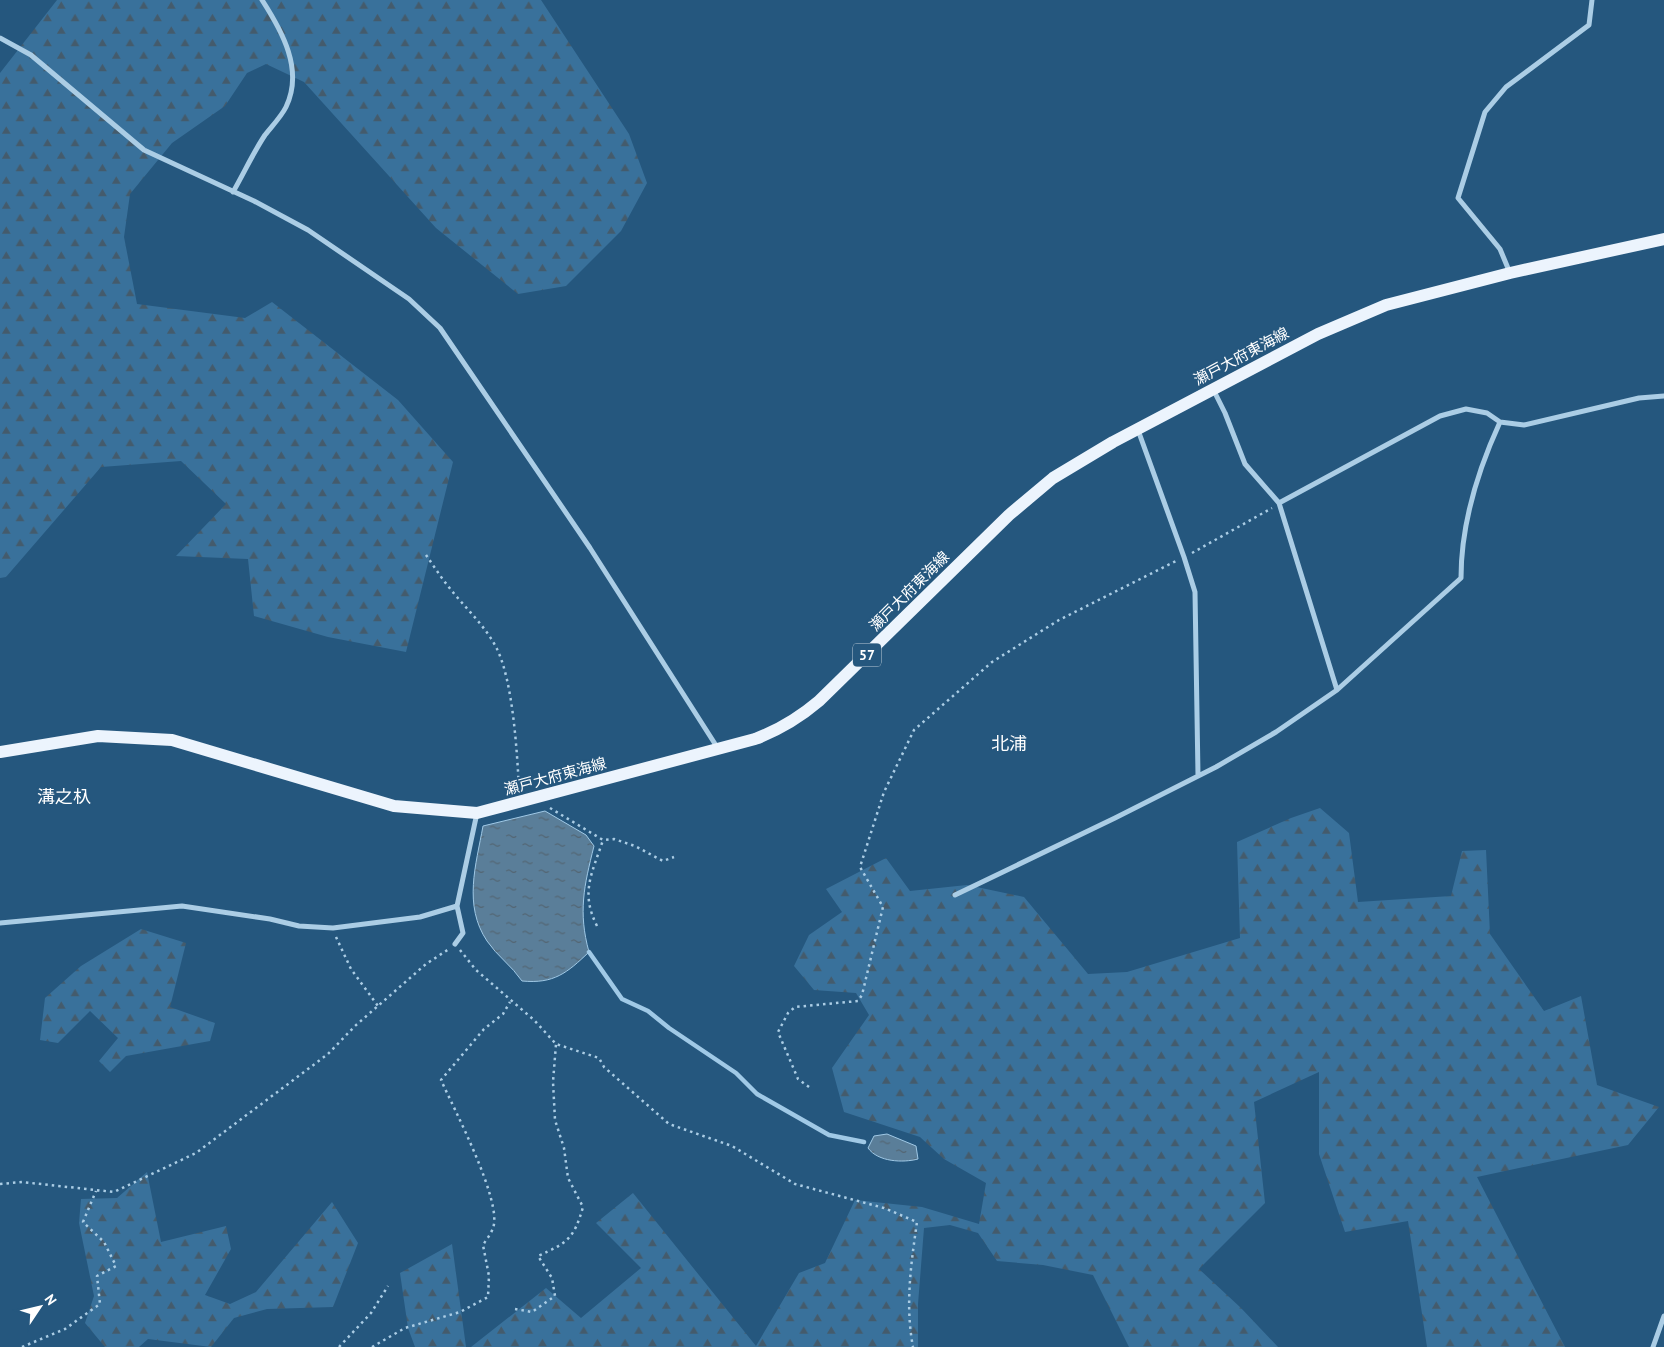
<svg xmlns="http://www.w3.org/2000/svg" width="1664" height="1347" viewBox="0 0 1664 1347" font-family="'PT Sans','Noto Sans JP',sans-serif">
<style>
.forest{fill:url(#forest-firs)}
.water{fill:url(#water-ripples);stroke:#a0c9e6}
.lines{fill:none;stroke-linecap:round;stroke-linejoin:round}
.stream{stroke:#a0c9e6;stroke-width:4.5}
.path{stroke:#abcde5;stroke-width:2.5;stroke-dasharray:2.5 4;stroke-linecap:butt}
.minor{stroke:#abcde5;stroke-width:5}
.primary{stroke:#ecf4fd;stroke-width:12}
.labels{text-anchor:middle;dominant-baseline:central;stroke-width:4.5;stroke-linejoin:round;paint-order:stroke}
.shield{fill:#25577e;stroke:#becdd8;stroke-width:1}
.shield-label{font-size:14px;font-weight:bold;fill:#fff}
.street-label{font-size:15px;fill:#fff;stroke:#25577e}
.quarter-label{font-size:18px;fill:#fff;stroke:#25577e}
</style>
<defs>
<pattern id="forest-firs" width="22" height="20" patternUnits="userSpaceOnUse" patternTransform="scale(1.25)"><rect width="22" height="20" fill="#39719b"/><path d="M5 1l3.5 6h-7zM16 11l3.5 6h-7z" fill="#445b6c"/></pattern>
<pattern id="water-ripples" width="26" height="14" patternUnits="userSpaceOnUse" patternTransform="scale(1.25)"><rect width="26" height="14" fill="#5a7e99"/><path d="M2 4q2-2 4 0t4 0M15 11q2-2 4 0t4 0" fill="none" stroke="#536572"/></pattern>
</defs>
<rect width="100%" height="100%" fill="#25577e"/>
<path class="forest" d="M 57,0 L 541,0 L 629,134 L 647,183 L 621,231 L 566,286 L 518,294 L 436,228 L 304,82 L 266,64 L 247,73 L 225,106 L 172,143 L 130,194 L 124,237 L 137,304 L 245,318 L 272,302 L 398,400 L 453,462 L 406,652 L 328,637 L 254,616 L 248,559 L 176,556 L 226,504 L 181,461 L 101,467 L 6,577 L 0,578 L 0,73 Z
M 1320,808 L 1349,833 L 1358,902 L 1451,896 L 1462,851 L 1486,850 L 1490,934 L 1544,1011 L 1581,996 L 1597,1085 L 1659,1107 L 1628,1145 L 1477,1177 L 1565,1347 L 1427,1347 L 1408,1221 L 1345,1232 L 1319,1154 L 1319,1072 L 1254,1102 L 1265,1203 L 1199,1269 L 1241,1308 L 1278,1347 L 1129,1347 L 1093,1275 L 1043,1265 L 997,1261 L 978,1233 L 950,1225 L 924,1228 L 918,1304 L 918,1347 L 471,1347 L 546,1288 L 581,1318 L 641,1268 L 596,1223 L 633,1193 L 756,1346 L 799,1273 L 825,1263 L 855,1200 L 922,1207 L 979,1224 L 986,1183 L 944,1159 L 920,1137 L 844,1112 L 832,1068 L 869,1015 L 856,993 L 814,990 L 794,966 L 809,935 L 842,912 L 826,889 L 886,858 L 910,891 L 967,885 L 1024,897 L 1088,974 L 1127,972 L 1240,938 L 1237,842 L 1291,818 Z
M 141,929 L 186,943 L 170,1007 L 215,1023 L 210,1041 L 126,1056 L 110,1072 L 99,1061 L 118,1038 L 90,1011 L 58,1043 L 40,1040 L 45,998 L 81,966 Z
M 147,1172 L 161,1242 L 226,1226 L 231,1249 L 205,1295 L 230,1304 L 256,1292 L 332,1202 L 358,1243 L 333,1307 L 267,1309 L 234,1318 L 211,1347 L 148,1339 L 139,1347 L 105,1347 L 85,1323 L 94,1296 L 79,1223 L 81,1199 L 117,1198 Z
M 452,1244 L 466,1347 L 415,1347 L 408,1328 L 400,1273 Z"/>
<path class="water" d="M 545,811 L 586,835 L 594,846 C 584,886 578,912 589,952 C 567,973 554,984 522,981 C 512,966 497,956 487,941 C 463,905 476,865 483,826 Z
M 887,1134 L 916,1146 L 918,1159 C 903,1163 878,1162 868,1148 L 874,1136 Z"/>
<g class="lines">
<path class="stream" d="M 589,952 L 622,999 L 648,1011 L 669,1028 L 736,1073 L 757,1094 L 829,1135 L 864,1142"/>
<path class="path" d="M 1192,553 L 1272,508
M 426,555 C 433,565 440,576 448,586 C 464,607 485,625 497,649 C 513,682 517,751 519,789
M 550,808 L 603,840 L 614,839 L 635,846 L 663,861 L 674,857
M 597,926 C 580,892 592,874 603,840
M 336,937 L 351,969 L 378,1006
M 460,950 L 476,970 L 534,1020 L 556,1044 L 599,1058 L 604,1067 L 669,1124 L 732,1146 L 795,1184 L 884,1208 L 917,1222 C 911,1264 905,1305 913,1347
M 809,1087 L 798,1079 L 778,1032 L 788,1013 L 795,1007 L 858,1001 L 862,995 L 883,907 L 860,867 L 884,792 L 914,730 L 992,662 L 1059,620 L 1176,561
M 0,1184 L 22,1182 L 114,1192 L 196,1153 L 328,1054 L 355,1026 L 426,964 L 449,949
M 515,1309 L 532,1312 L 555,1296 L 552,1278 L 538,1256 C 567,1243 574,1239 583,1207 L 568,1178 L 564,1148 L 555,1120 L 553,1082 L 556,1044
M 22,1347 L 65,1329 L 100,1304 L 97,1276 L 116,1266 L 104,1242 L 83,1222 L 96,1191
M 339,1347 L 371,1313 L 388,1286
M 372,1347 L 405,1328 L 460,1312 L 488,1297 L 489,1276 L 483,1245 C 486,1240 491,1234 493,1228 C 503,1202 453,1107 441,1080 L 484,1029 L 503,1014 L 510,1002"/>
<path class="minor" d="M 0,38 L 31,55 L 144,150 L 254,201 L 308,230 L 409,299 L 440,328 L 590,548 L 717,747
M 233,192 C 244,173 253,153 265,135 C 272,126 281,117 286,107 C 304,70 282,31 262,0
M 1510,273 L 1500,249 L 1458,198 L 1485,112 L 1506,87 L 1589,25 L 1592,0
M 1214,391 L 1225,413 L 1245,464 L 1279,503 L 1337,690
M 1138,430 L 1184,557 L 1195,592 L 1198,775
M 1279,503 L 1440,416 L 1466,409 L 1487,413 L 1500,422 L 1524,425 L 1639,398 L 1664,396
M 955,895 L 1115,818 L 1216,767 L 1276,732 L 1337,690 L 1461,578 C 1461,525 1478,470 1500,422
M 0,923 L 182,906 L 270,919 L 299,926 L 333,928 L 420,917 L 457,906
M 455,944 L 463,933 L 457,906 L 477,813
M 1653,1347 L 1664,1316"/>
<path class="primary" d="M 0,752 L 98,736 L 172,740 L 394,806 L 477,813 L 755,739 C 779,730 799,718 819,701 L 1009,515 L 1053,478 L 1113,442 L 1318,334 L 1386,305 L 1510,273 L 1664,239"/>
</g>
<g class="labels">
<rect class="shield" x="853" y="643.5" width="28" height="23" rx="4"/>
<g class="shield-label">
<text x="867" y="655">57</text>
</g>
<g class="street-label">
<text transform="translate(1241 356) rotate(-28)">瀬戸大府東海線</text>
<text transform="translate(909 591) rotate(-45)">瀬戸大府東海線</text>
<text transform="translate(555 776) rotate(-15)">瀬戸大府東海線</text>
</g>
<g class="quarter-label">
<text x="1009" y="743">北浦</text>
<text x="64" y="796">溝之杁</text>
</g>
</g>
<g transform="translate(40 1307) rotate(55)" stroke="#25577e" stroke-width="4" paint-order="stroke">
<path d="M0-4L9 19L0 12L-9 19Z" fill="#ffffff"/>
<text y="-8" font-size="14" font-weight="bold" text-anchor="middle" fill="#ffffff">N</text>
</g>
</svg>
